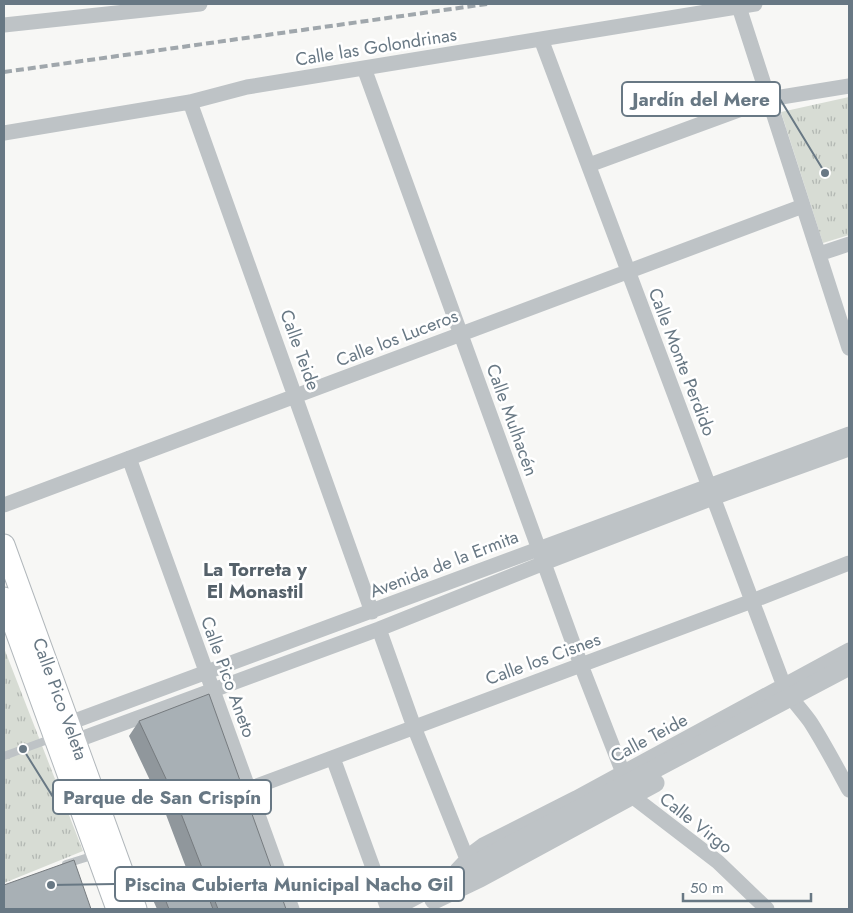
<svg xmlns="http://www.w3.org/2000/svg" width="853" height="913" viewBox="0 0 853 913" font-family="Jost,sans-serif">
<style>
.grass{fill:url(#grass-tufts)}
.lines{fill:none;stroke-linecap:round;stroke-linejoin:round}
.secondary-casing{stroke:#b1b7bb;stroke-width:23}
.service{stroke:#bec3c6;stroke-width:8}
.minor{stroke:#bec3c6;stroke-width:15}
.tertiary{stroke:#bec3c6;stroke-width:19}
.secondary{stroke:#fff;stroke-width:21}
.rail{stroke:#a0a7ac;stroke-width:4;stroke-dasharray:8 4;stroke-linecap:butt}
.wall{fill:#90979c}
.building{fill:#a8b0b5;stroke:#767b7f}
.labels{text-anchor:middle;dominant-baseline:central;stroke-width:5;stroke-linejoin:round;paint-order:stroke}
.street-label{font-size:18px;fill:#687884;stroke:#fff}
.neighbourhood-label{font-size:19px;font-weight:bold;fill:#55616a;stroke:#fff}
.leader{fill:none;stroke:#687884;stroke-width:2}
.callout-dot{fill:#687884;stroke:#fff;stroke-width:2}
.callout{fill:#fff;stroke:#687884;stroke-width:2}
.callout-label{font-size:19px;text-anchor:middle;font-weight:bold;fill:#687884}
</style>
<defs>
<pattern id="grass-tufts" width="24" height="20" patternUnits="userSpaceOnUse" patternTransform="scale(1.25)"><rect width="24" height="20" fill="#d7dcd4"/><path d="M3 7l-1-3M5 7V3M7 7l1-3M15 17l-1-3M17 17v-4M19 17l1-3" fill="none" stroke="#b2b7b2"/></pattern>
</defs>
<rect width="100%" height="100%" fill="#f7f7f5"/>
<path class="grass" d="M 849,97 L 849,235 L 823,243 L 781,112 Z
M 4,648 L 83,851 L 4,883 Z"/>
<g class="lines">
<g class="secondary-casing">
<path id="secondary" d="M 4,545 L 136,909
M 4,598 L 117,909"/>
</g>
<path class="service" d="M 4,756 L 53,738
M 66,864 L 95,855"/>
<path class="minor" d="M 739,7 L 849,348
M 4,25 L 200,4
M 541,39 L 784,686 C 791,700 802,710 811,723 C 825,745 837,768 849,790
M 364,68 L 581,665 L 632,796 L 718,862 L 767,909
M 190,102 L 372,612
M 4,133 L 190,102 L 247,87 L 755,4
M 589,165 L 769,99 L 849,86
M 819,254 L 849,244
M 129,458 L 292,909
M 4,505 L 803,206
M 379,629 L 414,727 L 467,859
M 61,726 L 849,434
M 67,744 L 379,629 L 544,563 L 713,498 L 849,449
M 333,758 L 388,909
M 249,789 L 752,601 L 849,563
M 457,870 L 475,851 L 483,845 L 576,798 L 849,650"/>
<path class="tertiary" d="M 434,900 L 480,878 L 655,783
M 390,909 L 849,666"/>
<use href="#secondary" class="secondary"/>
<path class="rail" d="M 4,72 L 487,4"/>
</g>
<path class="wall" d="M 139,721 L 286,909 L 157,909 L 153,900 L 161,889 L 190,878 L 165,812 L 129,736 Z"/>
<path class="building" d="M 209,694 L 286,909 L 218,909 L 175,798 L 139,721 Z
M 74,860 L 91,909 L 4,909 L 4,885 Z
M 200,875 L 213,909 L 169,909 L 161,889 Z"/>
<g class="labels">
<g class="street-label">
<text transform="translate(376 47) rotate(-9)">Calle las Golondrinas</text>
<text transform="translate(397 338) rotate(-21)">Calle los Luceros</text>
<text transform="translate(300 350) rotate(70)">Calle Teide</text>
<text transform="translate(682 362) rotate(69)">Calle Monte Perdido</text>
<text transform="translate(512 420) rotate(70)">Calle Mulhacén</text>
<text transform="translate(444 564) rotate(-21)">Avenida de la Ermita</text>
<text transform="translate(543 659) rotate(-20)">Calle los Cisnes</text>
<text transform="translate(228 677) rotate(70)">Calle Pico Aneto</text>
<text transform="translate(60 699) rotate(70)">Calle Pico Veleta</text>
<text transform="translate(649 738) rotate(-28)">Calle Teide</text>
<text transform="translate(696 823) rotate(38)">Calle Virgo</text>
</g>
<g class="neighbourhood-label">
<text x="255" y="569">La Torreta y<tspan x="255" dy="22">El Monastil</tspan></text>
</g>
</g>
<path class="leader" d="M825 173L780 99M23 749L53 797M51 885L115 884"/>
<g class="callout-dot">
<circle cx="825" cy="173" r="5"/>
<circle cx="23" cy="749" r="5"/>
<circle cx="51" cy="885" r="5"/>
</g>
<g class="callout">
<rect x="622" y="82" width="158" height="34" rx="5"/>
<rect x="53" y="780" width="218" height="34" rx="5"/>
<rect x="115" y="867" width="349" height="34" rx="5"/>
</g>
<g class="callout-label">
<text x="701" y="106">Jardín del Mere</text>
<text x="162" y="804">Parque de San Crispín</text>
<text x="289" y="891">Piscina Cubierta Municipal Nacho Gil</text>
</g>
<rect width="853" height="913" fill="none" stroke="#687884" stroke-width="10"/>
<path d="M683 893v8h128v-8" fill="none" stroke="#687884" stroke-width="2.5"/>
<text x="690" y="893" font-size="15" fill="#687884" stroke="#ffffff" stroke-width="4" paint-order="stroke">50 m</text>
</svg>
